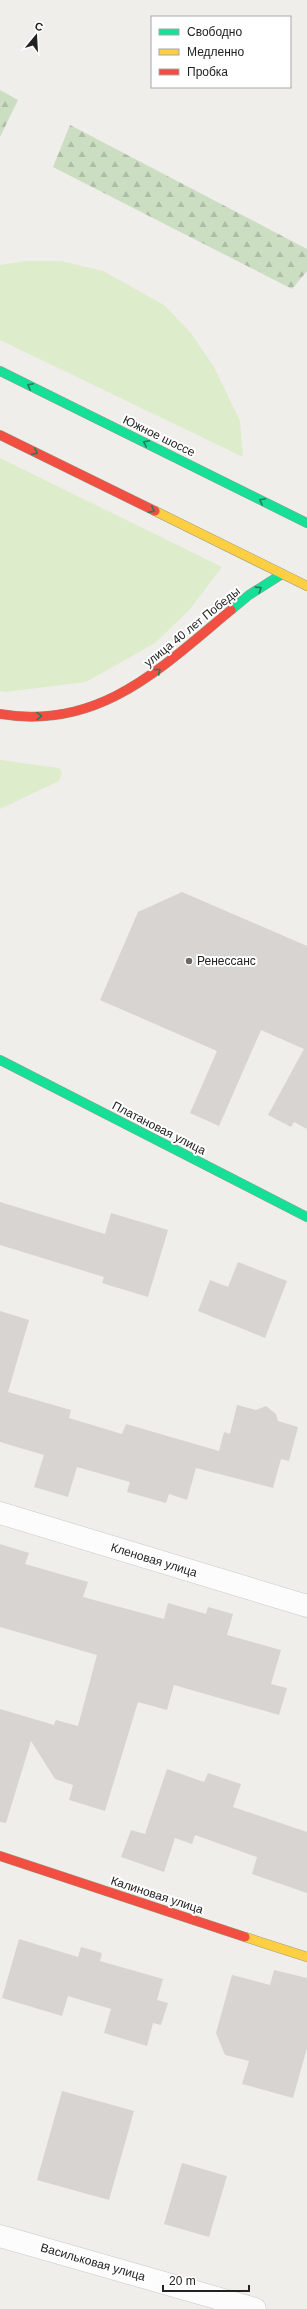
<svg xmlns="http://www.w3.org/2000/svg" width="307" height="2309" viewBox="0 0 307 2309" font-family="Helvetica,sans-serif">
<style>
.grass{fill:#ddeccb}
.forest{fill:url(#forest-firs)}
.building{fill:#d7d4d2}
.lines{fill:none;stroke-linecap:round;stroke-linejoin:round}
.street-casing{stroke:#c9c8c7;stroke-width:23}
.fast-casing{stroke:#999a82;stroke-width:10}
.slow-casing{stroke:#999a82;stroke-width:10}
.jam-casing{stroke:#999a82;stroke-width:10}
.street{stroke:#fdfcfc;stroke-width:22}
.fast{stroke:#16e098;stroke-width:9}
.slow{stroke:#ffcf43;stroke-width:9}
.jam{stroke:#f24e42;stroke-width:9}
.oneway{stroke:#1c815d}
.poi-dot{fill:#6a6968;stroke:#fff;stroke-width:1.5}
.labels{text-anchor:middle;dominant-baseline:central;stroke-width:4;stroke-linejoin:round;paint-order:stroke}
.street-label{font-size:12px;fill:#222;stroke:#fff}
.poi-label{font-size:12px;fill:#222;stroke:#fff;text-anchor:start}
</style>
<defs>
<pattern id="forest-firs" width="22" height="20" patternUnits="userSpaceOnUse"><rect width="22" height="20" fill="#cbdec1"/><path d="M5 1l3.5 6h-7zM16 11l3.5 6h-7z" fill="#aebea6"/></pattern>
</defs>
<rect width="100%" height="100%" fill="#f0eeeb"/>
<path class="grass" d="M 26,261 L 61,261 L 103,271 L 164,305 L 190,332 L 214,367 L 240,421 L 243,457 L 0,340 L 0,265 Z
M 0,458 L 222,567 L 190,609 L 155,643 L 86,682 L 5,692 L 0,691 Z
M 0,760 L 59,768 L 62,773 L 59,781 L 0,809 Z"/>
<path class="forest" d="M 0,90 L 18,100 L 0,137 Z
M 70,125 L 307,249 L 307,271 L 292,289 L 53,167 Z"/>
<path class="building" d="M 182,892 L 307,946 L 307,1129 L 294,1122 L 291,1127 L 268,1115 L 304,1049 L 261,1030 L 219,1126 L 190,1113 L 217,1051 L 100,1000 L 138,912 Z
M 0,1202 L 105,1234 L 111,1213 L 168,1230 L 148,1297 L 102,1283 L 104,1277 L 0,1245 Z
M 238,1262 L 287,1281 L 265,1338 L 198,1311 L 210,1280 L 228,1287 Z
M 0,1311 L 29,1320 L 8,1392 L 71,1410 L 69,1418 L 122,1434 L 126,1424 L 219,1451 L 224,1432 L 230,1434 L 237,1405 L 256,1410 L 266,1406 L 276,1414 L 278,1421 L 298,1427 L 289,1461 L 281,1459 L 273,1488 L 196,1468 L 187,1500 L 169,1494 L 166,1503 L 127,1492 L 130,1482 L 77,1467 L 68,1497 L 34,1487 L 44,1455 L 0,1442 Z
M 0,1544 L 29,1553 L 25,1564 L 88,1582 L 83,1597 L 164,1619 L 168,1603 L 206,1614 L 208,1607 L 233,1614 L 227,1635 L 281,1650 L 271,1684 L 287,1688 L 279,1715 L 174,1685 L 167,1710 L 138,1702 L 105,1811 L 69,1800 L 73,1785 L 55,1779 L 31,1741 L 6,1823 L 0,1822 L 0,1709 L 54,1725 L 56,1720 L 78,1726 L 97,1655 L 0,1627 Z
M 167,1769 L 204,1782 L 208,1773 L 241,1784 L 233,1807 L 307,1832 L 307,1893 L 252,1874 L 257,1857 L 195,1835 L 192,1844 L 175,1838 L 164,1872 L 121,1857 L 131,1830 L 145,1834 Z
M 19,1939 L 78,1957 L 81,1947 L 102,1953 L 100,1961 L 163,1979 L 157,2000 L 168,2003 L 161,2025 L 153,2023 L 147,2046 L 104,2033 L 111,2009 L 68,1996 L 62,2016 L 2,1998 Z
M 274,1970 L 307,1978 L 307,2048 L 293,2098 L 242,2084 L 249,2061 L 225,2055 L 216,2033 L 232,1975 L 270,1985 Z
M 62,2091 L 134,2111 L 109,2200 L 37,2180 Z
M 182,2163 L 227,2176 L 209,2237 L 164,2224 Z"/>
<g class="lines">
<g class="street-casing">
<path id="street" d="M 0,1513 L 307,1606
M 0,2236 L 255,2309"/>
</g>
<g class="fast-casing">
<path id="fast" d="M 0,371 L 307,523
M 231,610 L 249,595 L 282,574
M 0,1060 L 307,1217"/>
</g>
<g class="slow-casing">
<path id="slow" d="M 155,511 L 307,586
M 245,1937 L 307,1957"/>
</g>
<g class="jam-casing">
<path id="jam" d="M 0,435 L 155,511
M 0,714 C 99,731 161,668 231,610
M 0,1856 L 245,1937"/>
</g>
<use href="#street" class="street"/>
<use href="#fast" class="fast"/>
<use href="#slow" class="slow"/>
<use href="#jam" class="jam"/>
</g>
<defs><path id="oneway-chevron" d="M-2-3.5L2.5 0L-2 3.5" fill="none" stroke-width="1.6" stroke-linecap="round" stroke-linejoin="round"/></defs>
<g class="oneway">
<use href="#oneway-chevron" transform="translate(30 386) rotate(-154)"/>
<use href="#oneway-chevron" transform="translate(146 443) rotate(-154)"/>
<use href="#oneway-chevron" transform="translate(35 452) rotate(26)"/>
<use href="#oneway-chevron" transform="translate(262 501) rotate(-154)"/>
<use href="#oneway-chevron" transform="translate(152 510) rotate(26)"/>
<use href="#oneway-chevron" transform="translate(259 589) rotate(-33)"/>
<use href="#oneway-chevron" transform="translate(158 671) rotate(-39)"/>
<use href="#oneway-chevron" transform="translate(39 716) rotate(-1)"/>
</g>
<circle class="poi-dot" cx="189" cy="961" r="4"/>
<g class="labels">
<g class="street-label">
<text transform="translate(159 436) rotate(26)">Южное шоссе</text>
<text transform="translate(192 627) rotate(-39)">улица 40 лет Победы</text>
<text transform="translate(159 1128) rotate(27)">Платановая улица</text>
<text transform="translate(154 1560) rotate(17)">Кленовая улица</text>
<text transform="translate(157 1895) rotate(18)">Калиновая улица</text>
<text transform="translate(93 2262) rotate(16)">Васильковая улица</text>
</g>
<g class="poi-label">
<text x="197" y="961">Ренессанс</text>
</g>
</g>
<rect x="151" y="16" width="140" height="72" fill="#ffffff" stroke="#a7a7a7"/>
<rect x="159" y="29" width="20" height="6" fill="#16e098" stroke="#a7a7a7"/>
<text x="187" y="36" font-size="12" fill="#222222">Свободно</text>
<rect x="159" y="49" width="20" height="6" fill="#ffcf43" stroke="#a7a7a7"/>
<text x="187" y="56" font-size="12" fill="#222222">Медленно</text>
<rect x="159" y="69" width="20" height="6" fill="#f24e42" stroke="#a7a7a7"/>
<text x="187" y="76" font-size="12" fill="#222222">Пробка</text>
<g transform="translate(36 36) rotate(18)" stroke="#ffffff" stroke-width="3" paint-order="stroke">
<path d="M0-3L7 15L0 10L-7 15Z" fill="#222222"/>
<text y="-6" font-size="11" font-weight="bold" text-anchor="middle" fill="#222222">С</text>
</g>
<path d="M163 2285v6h86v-6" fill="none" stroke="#222222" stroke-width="2"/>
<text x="169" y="2285" font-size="12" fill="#222222" stroke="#ffffff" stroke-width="3" paint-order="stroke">20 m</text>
</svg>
